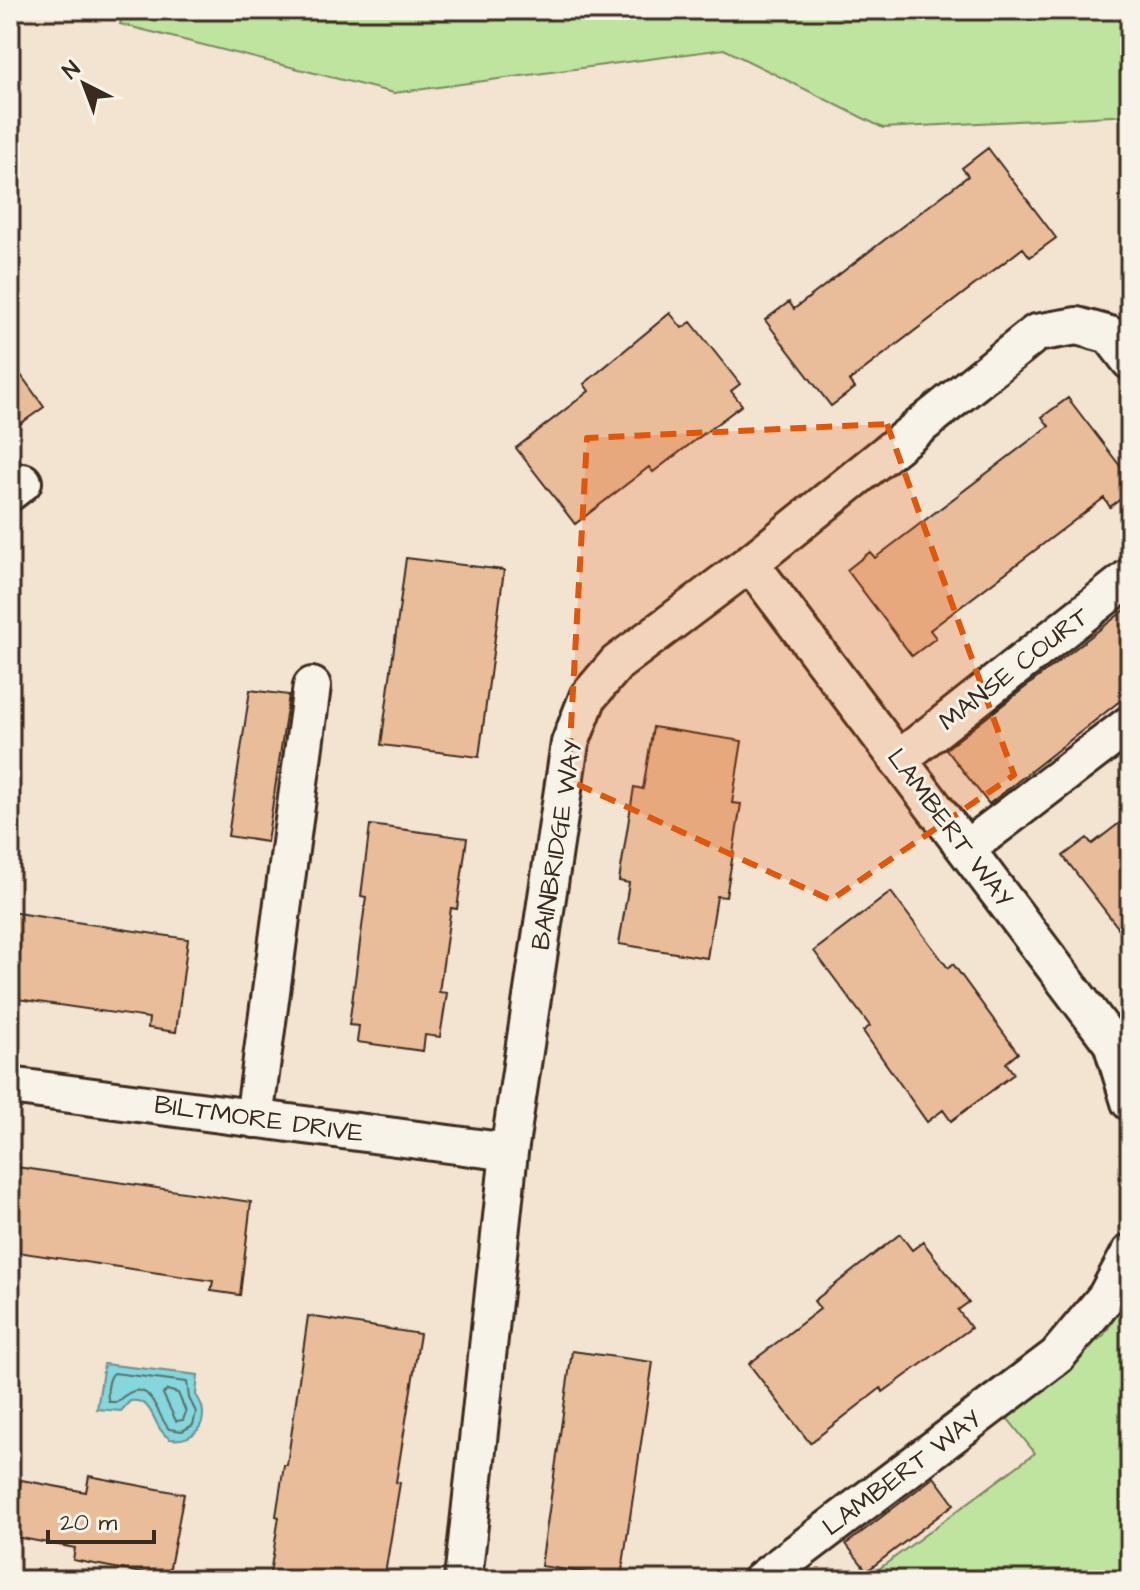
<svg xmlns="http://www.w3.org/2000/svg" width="1140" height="1590" viewBox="0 0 1140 1590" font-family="'Architects Daughter',sans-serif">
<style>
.green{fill:#bee49f;stroke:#7c875e;stroke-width:2}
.water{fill:#85d6dd;stroke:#679191;stroke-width:2}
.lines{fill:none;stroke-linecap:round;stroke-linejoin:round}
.shore{stroke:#596f6a;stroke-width:2}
.building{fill:#eabd9a;stroke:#3b2a1e;stroke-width:2}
.street-casing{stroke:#3b2a1e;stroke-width:42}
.street{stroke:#f7f3e8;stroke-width:36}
.marked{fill:#df570d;fill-opacity:0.2;stroke:#df570d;stroke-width:6;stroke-dasharray:16 10;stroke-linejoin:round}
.labels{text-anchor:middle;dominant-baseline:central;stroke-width:6;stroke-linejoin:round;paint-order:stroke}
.street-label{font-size:26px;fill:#3b2a1e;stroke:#f7f3e8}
</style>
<rect width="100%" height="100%" fill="#f3e3d1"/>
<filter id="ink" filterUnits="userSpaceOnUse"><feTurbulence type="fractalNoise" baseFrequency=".0125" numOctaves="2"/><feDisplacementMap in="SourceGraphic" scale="16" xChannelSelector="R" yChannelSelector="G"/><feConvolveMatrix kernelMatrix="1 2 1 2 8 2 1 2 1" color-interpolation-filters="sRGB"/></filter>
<g filter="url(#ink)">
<path class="green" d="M 125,10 L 1130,10 L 1130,115 L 883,128 L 724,49 L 394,93 L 120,24 Z
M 1130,1296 L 1130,1580 L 864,1580 L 1035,1453 L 1004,1414 L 1103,1336 Z"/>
<path class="water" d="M 104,1364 L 198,1375 L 196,1395 C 213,1418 197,1443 170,1439 C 151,1428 156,1398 130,1401 L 121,1411 L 97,1409 Z"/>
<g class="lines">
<path class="shore" d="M 114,1373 L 187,1382 L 189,1398 L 196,1412 L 193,1425 L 182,1431 L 169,1429 C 155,1413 150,1370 117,1402 L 109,1402 C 106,1395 108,1378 114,1373 Z
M 167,1390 L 178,1393 L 186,1412 L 183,1420 L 176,1421 L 163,1394 Z"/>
</g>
<path class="building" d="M 988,148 L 1056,238 L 1030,257 L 1023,248 L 849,381 L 855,388 L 831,406 L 765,320 L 789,302 L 794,309 L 968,176 L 962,168 Z
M 670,313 L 682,328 L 691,322 L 740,384 L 731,391 L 742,405 L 653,472 L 649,467 L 575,524 L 516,448 L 589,391 L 584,384 Z
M 10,360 L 44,407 L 10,431 Z
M 1068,398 L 1130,479 L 1130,492 L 1110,507 L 1104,498 L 930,630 L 936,638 L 912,656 L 847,570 L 870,552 L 875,558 L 1049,426 L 1042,417 Z
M 406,558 L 504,570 L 479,757 L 381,745 Z
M 1130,606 L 1130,693 L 989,804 L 946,749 Z
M 250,690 L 289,695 L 267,842 L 228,836 Z
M 653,727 L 742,741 L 732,803 L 741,804 L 726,897 L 717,896 L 707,958 L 619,944 L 629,883 L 619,881 L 634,787 L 643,789 Z
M 1130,815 L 1130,943 L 1063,856 L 1087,838 L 1092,844 Z
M 370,825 L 467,838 L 457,909 L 451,908 L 439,992 L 447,993 L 440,1037 L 425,1035 L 423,1051 L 357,1042 L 359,1026 L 349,1025 L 366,897 L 361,896 Z
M 891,892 L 948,968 L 953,964 L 1018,1053 L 1006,1063 L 1014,1074 L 951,1121 L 943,1110 L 927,1122 L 863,1031 L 870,1026 L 814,951 Z
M 10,912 L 188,939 L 176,1032 L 148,1028 L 149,1018 L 10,998 Z
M 10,1166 L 251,1202 L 240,1295 L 211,1291 L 213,1281 L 10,1251 Z
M 900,1234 L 912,1250 L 923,1242 L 969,1302 L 958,1310 L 971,1328 L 883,1392 L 881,1388 L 810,1443 L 749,1364 L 820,1309 L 814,1301 Z
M 308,1316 L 420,1334 L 396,1482 L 400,1483 L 384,1580 L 269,1580 L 279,1517 L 276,1516 L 284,1465 L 287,1465 Z
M 572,1351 L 653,1362 L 621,1578 L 541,1566 Z
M 89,1476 L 184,1494 L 168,1578 L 73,1560 L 75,1548 L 10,1536 L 21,1480 L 86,1492 Z
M 934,1477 L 954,1504 L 867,1571 L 846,1544 Z"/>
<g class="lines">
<g class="street-casing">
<path id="street" d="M 10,492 L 23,482
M 750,563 L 1112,1043 L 1130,1102
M 898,760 L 1130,577
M 966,849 L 1130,724
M 10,1086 L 509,1152
M 254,1119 L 312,686
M 463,1580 L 509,1152 L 570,743 L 588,697 L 617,663 L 750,563 L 1036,333 L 1077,326 L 1110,335 L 1130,361
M 761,1580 L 1057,1356 L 1106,1297 L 1130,1253"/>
</g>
<use href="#street" class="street"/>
</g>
</g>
<path class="marked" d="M 887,424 L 1014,775 L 831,900 L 568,780 L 587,438 Z"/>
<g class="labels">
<g class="street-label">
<text transform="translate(1014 669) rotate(-38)">MANSE COURT</text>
<text transform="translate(950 828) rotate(53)">LAMBERT WAY</text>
<text transform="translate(557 845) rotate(-81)">BAINBRIDGE WAY</text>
<text transform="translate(259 1119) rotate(8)">BILTMORE DRIVE</text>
<text transform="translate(902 1473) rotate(-37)">LAMBERT WAY</text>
</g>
</g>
<rect width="1140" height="1590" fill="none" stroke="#f7f3e8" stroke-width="40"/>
<rect x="20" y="20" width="1100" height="1550" fill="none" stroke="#3b2a1e" stroke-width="3" filter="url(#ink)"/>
<g transform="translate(84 84) rotate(318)" stroke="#f7f3e8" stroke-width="6" paint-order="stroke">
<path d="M0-6L14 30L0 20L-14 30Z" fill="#3b2a1e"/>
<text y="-12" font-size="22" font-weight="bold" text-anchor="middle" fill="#3b2a1e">N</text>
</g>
<path d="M48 1530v12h106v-12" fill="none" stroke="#3b2a1e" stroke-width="4"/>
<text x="60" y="1530" font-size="24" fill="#3b2a1e" stroke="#f7f3e8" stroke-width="6" paint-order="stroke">20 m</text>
</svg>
